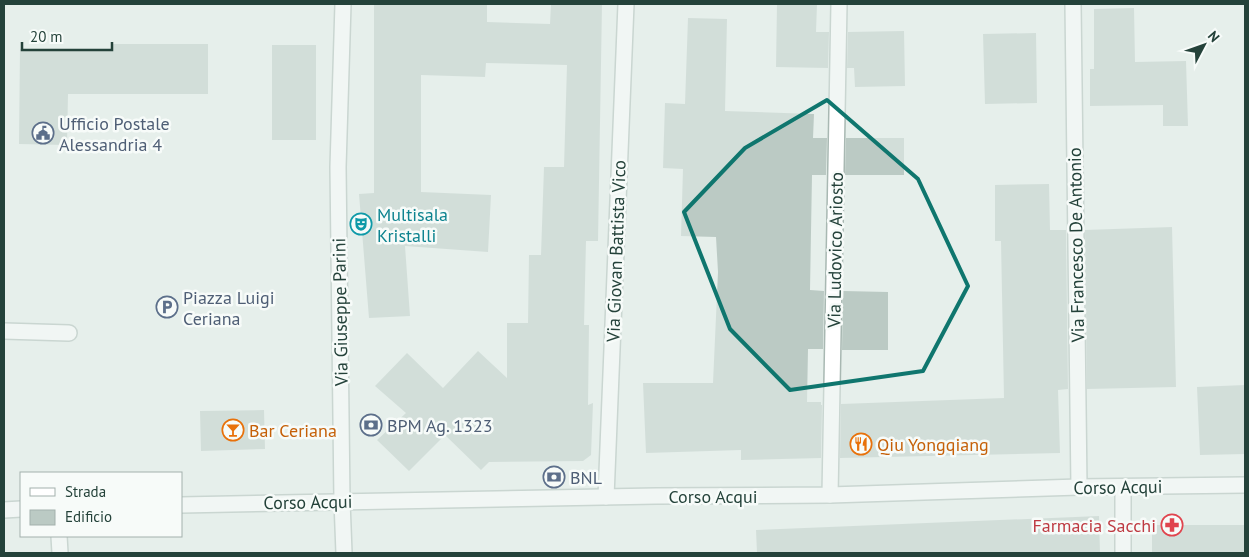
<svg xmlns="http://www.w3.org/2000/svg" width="1249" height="557" viewBox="0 0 1249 557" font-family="'PT Sans',sans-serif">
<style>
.building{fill:#bbcac4}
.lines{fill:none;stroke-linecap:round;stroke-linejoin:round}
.service-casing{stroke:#a8b8b2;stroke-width:18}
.minor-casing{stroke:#a8b8b2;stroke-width:18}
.tertiary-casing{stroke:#a8b8b2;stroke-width:18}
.service{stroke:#fff;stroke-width:15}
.minor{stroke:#fff;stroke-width:15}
.tertiary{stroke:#fff;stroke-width:15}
.marked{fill:none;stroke:#0f766e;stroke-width:4;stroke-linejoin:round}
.labels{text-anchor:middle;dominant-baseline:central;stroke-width:5;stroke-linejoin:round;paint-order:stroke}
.service-label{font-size:18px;fill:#4e5e75;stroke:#f7fbf9;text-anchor:start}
.culture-label{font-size:18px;fill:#0d838f;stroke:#f7fbf9;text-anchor:start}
.street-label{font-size:18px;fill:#24423a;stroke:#f7fbf9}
.food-label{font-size:18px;fill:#c56008;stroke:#f7fbf9;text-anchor:start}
.health-label{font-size:18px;fill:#be3a42;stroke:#f7fbf9;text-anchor:end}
</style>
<rect width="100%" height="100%" fill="#e6efeb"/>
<path class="building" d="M 374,4 L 487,4 L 487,22 L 550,24 L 551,4 L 602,4 L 598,241 L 586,241 L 584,325 L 589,325 L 588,405 L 593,403 L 591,455 L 583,461 L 489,462 L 481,470 L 445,435 L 409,471 L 377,440 L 406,413 L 375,386 L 407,353 L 443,388 L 478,351 L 507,378 L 507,323 L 528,323 L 529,255 L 541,255 L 544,167 L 564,167 L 567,65 L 486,63 L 485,77 L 421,75 L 421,192 L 491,195 L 488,252 L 405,246 L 410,316 L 369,318 L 359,194 L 374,193 Z
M 777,4 L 817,4 L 816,32 L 829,32 L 828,68 L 776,67 Z
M 1134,8 L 1135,62 L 1186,61 L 1188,126 L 1163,126 L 1163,105 L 1090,106 L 1090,69 L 1094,69 L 1094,9 Z
M 688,18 L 727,19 L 725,111 L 814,114 L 813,138 L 827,138 L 826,175 L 812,175 L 810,290 L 824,291 L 823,349 L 808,349 L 807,402 L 821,402 L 821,405 L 822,405 L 821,458 L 741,460 L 741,450 L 646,453 L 643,383 L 713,383 L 718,272 L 716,237 L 681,236 L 683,169 L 663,168 L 665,103 L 685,104 Z
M 904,31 L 905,86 L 855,87 L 854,68 L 847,68 L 848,32 Z
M 1036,33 L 1037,103 L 985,104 L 983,34 Z
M 111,44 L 208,44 L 208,94 L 68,94 L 67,145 L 19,144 L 20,49 L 111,50 Z
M 272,45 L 316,45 L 316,140 L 272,140 Z
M 846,138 L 904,138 L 904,175 L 845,175 Z
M 1049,184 L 1050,230 L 1066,230 L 1068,389 L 1058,390 L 1060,453 L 840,458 L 841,404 L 1004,398 L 1001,241 L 995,241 L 995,185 Z
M 1172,227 L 1176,387 L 1087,389 L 1085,230 Z
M 843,291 L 888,292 L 888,350 L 842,350 Z
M 1245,385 L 1245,454 L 1200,455 L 1197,387 Z
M 264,410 L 265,449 L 201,451 L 200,411 Z
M 1099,516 L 1100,553 L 757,553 L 756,530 Z
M 1152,525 L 1245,525 L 1245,553 L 1152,553 Z"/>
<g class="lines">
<g class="service-casing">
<path id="service" d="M 4,331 L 69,333"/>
</g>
<g class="minor-casing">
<path id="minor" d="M 343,4 L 338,167 L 342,501 L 344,553
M 1073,4 L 1079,487
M 830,495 L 839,4
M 606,497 L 626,4
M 59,536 L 60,553
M 1123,553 L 1123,487"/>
</g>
<g class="tertiary-casing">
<path id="tertiary" d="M 181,505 L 656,496 L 830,495 L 1079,487 L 1245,485
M 4,510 L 21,509"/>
</g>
<use href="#service" class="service"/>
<use href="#minor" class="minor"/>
<use href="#tertiary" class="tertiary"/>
</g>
<path d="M0 0H1249V557H0ZM 827,100 L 918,179 L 968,286 L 923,371 L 790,390 L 730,329 L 684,212 L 745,148 Z" fill="#e6efeb" fill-opacity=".55" fill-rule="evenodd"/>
<path class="marked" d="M 827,100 L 918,179 L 968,286 L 923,371 L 790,390 L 730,329 L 684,212 L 745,148 Z"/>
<defs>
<g id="civic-ring" transform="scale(1.125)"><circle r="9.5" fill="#f7fbf9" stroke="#5c6f8a" stroke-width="1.5"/><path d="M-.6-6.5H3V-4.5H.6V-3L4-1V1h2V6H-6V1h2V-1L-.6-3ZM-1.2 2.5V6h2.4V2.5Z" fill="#5c6f8a"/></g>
<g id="theatre-ring" transform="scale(1.125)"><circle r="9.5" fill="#f7fbf9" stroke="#0f9aa8" stroke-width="1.5"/><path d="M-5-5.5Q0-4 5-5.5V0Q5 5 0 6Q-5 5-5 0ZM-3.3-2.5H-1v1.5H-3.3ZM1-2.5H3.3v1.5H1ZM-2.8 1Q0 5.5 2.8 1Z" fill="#0f9aa8"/></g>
<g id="parking-ring" transform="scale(1.125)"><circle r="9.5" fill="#f7fbf9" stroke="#5c6f8a" stroke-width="1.5"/><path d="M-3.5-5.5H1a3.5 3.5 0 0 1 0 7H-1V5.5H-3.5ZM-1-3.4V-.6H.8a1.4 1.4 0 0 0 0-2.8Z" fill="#5c6f8a"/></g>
<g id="bank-ring" transform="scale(1.125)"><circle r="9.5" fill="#f7fbf9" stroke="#5c6f8a" stroke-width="1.5"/><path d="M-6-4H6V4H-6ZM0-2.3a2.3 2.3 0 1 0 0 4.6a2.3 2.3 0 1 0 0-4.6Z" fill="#5c6f8a"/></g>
<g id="bar-ring" transform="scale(1.125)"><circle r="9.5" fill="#f7fbf9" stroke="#e8710a" stroke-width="1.5"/><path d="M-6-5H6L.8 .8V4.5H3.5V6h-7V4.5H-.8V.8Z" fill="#e8710a"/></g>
<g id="restaurant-ring" transform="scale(1.125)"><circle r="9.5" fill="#f7fbf9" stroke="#e8710a" stroke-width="1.5"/><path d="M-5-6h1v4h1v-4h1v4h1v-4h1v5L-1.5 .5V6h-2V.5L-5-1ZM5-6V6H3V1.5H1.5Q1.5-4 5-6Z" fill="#e8710a"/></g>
<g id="pharmacy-ring" transform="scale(1.125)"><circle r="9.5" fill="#f7fbf9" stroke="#e0444e" stroke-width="1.5"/><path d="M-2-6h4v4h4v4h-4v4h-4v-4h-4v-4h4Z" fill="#e0444e"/></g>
</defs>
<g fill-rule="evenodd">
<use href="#civic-ring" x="43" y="133"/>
<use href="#theatre-ring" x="361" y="224"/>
<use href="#parking-ring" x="167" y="307"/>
<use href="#bank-ring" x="371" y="425"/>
<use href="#bar-ring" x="233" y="430"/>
<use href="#restaurant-ring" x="861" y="444"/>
<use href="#bank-ring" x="554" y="477"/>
<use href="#pharmacy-ring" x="1172" y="525"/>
</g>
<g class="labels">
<g class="service-label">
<text x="59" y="123">Ufficio Postale<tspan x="59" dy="21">Alessandria 4</tspan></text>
<text x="183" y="297">Piazza Luigi<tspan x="183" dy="21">Ceriana</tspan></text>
<text x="387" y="425">BPM Ag. 1323</text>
<text x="570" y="477">BNL</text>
</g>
<g class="culture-label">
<text x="377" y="214">Multisala<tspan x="377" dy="21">Kristalli</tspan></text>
</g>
<g class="street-label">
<text transform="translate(1076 245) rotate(-91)">Via Francesco De Antonio</text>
<text transform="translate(835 250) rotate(-89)">Via Ludovico Ariosto</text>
<text transform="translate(616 251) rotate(-88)">Via Giovan Battista Vico</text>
<text transform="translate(340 312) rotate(-91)">Via Giuseppe Parini</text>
<text transform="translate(1118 487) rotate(-1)">Corso Acqui</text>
<text x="713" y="496">Corso Acqui</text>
<text transform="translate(308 502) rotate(-1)">Corso Acqui</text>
</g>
<g class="food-label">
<text x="249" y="430">Bar Ceriana</text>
<text x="877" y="444">Qiu Yongqiang</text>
</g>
<g class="health-label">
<text x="1156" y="525">Farmacia Sacchi</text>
</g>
</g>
<rect width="1249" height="557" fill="none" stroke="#24423a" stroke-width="10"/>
<rect x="20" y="472" width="162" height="65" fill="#f7fbf9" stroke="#a3b1ad"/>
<rect x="30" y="488" width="25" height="8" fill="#ffffff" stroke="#a3b1ad"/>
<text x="65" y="497" font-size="15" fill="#24423a">Strada</text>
<rect x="30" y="510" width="25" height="15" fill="#bbcac4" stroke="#a3b1ad"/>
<text x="65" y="522" font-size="15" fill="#24423a">Edificio</text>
<g transform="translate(1204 45) rotate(49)" stroke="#f7fbf9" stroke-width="4" paint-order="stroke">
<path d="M0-4L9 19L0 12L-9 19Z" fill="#24423a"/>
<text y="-8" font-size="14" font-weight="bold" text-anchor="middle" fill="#24423a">N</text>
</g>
<path d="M22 42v8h90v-8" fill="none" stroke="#24423a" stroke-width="2.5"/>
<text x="30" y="42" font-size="15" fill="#24423a" stroke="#f7fbf9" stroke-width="4" paint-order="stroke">20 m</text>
</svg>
